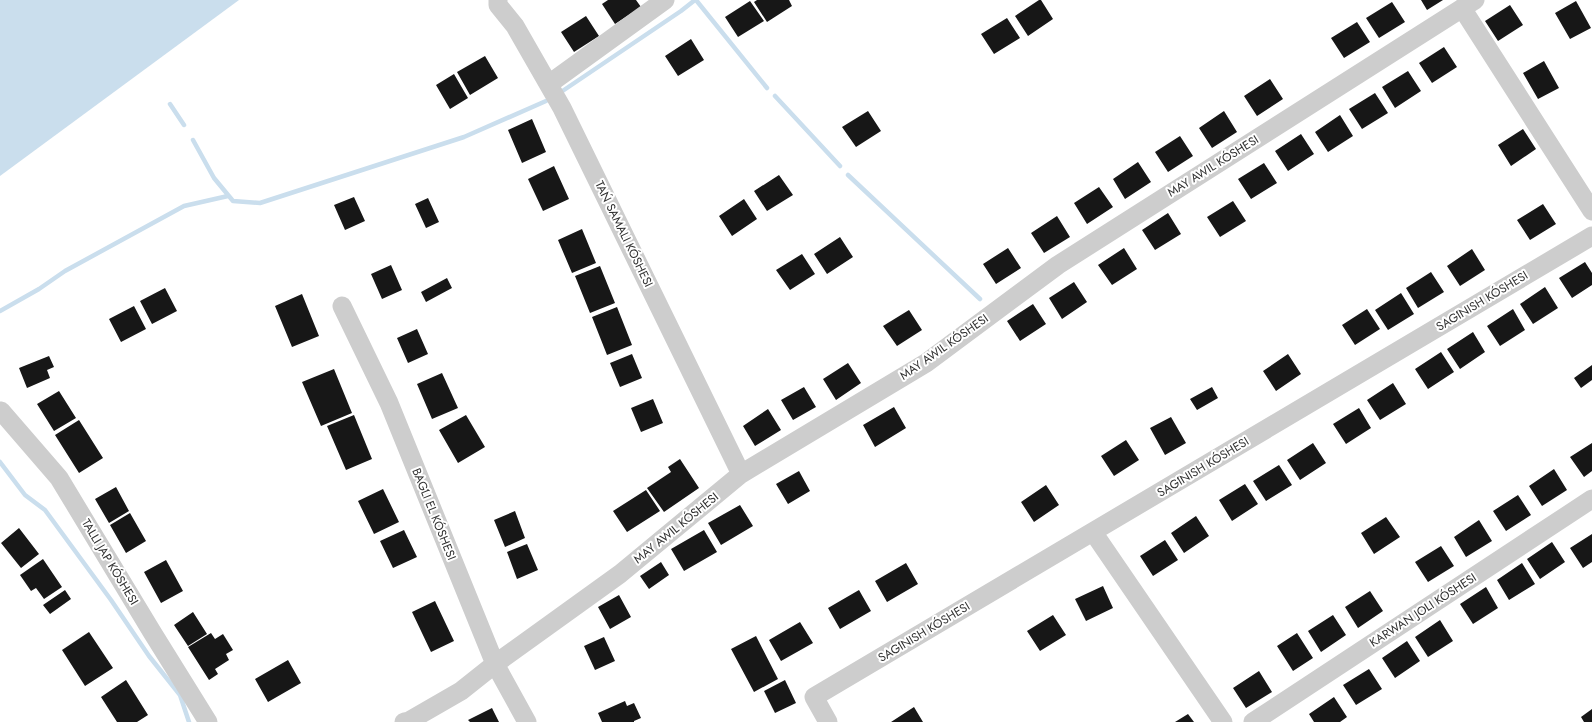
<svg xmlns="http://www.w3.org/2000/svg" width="1592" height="722" viewBox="0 0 1592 722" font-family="Jost,sans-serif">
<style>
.water{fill:#cadeed}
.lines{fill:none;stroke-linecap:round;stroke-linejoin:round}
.stream{stroke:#cadeed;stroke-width:4.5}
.building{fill:#171717}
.minor{stroke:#cdcdcd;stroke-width:19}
.labels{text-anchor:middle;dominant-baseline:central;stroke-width:4;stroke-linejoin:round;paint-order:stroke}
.street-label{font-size:12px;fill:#303030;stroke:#fff}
</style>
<rect width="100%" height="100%" fill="#fff"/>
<path class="water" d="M 0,0 L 239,0 L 0,176 Z"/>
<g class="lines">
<path class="stream" d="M 696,0 L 767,88
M 561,92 L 681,11 L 695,0
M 775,96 L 840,166
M 170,104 L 184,125
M 193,140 L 214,178 L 233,201 L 260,203 L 464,137 L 546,101
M 848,175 L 980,299
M 0,311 L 39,289 L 65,271 L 184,206 L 228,196
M 0,462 L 25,495 L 45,510 L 111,600 L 149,656 L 180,695 L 189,722"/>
</g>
<path class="building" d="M 608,0 L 636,0 L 641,7 L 615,24 L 602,4 Z
M 757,0 L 789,0 L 792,6 L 767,22 L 754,2 Z
M 1039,0 L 1041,0 L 1053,19 L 1028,36 L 1015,16 Z
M 1421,0 L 1443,0 L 1427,10 Z
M 750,1 L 764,21 L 738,37 L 725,17 Z
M 1576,1 L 1591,28 L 1570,39 L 1555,13 Z
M 1392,2 L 1405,22 L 1379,38 L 1366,18 Z
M 1510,5 L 1523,25 L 1498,41 L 1485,21 Z
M 586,16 L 599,36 L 574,52 L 561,32 Z
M 1007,18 L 1020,38 L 994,54 L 981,34 Z
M 1357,22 L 1370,42 L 1344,58 L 1331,38 Z
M 691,39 L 704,60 L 678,76 L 665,56 Z
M 1444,47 L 1457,67 L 1432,83 L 1419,63 Z
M 485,56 L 498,78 L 470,95 L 457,72 Z
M 1544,61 L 1559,88 L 1538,99 L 1523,73 Z
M 1408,71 L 1421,91 L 1395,108 L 1382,87 Z
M 454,74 L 468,98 L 450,109 L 436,85 Z
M 1270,79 L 1283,99 L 1257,116 L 1244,96 Z
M 1375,93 L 1388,113 L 1362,129 L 1349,109 Z
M 868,111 L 881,131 L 856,147 L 842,127 Z
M 1224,111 L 1237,132 L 1212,148 L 1199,128 Z
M 1340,115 L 1353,136 L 1328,152 L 1315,132 Z
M 532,119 L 546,152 L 522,163 L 508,130 Z
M 1523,129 L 1536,149 L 1511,166 L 1498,145 Z
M 1301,134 L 1314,154 L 1288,171 L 1275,151 Z
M 1180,136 L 1193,156 L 1168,172 L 1155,152 Z
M 1138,162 L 1151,182 L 1125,199 L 1113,179 Z
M 1264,163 L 1277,183 L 1251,199 L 1238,179 Z
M 554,166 L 569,199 L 543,211 L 528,179 Z
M 779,175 L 793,195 L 767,211 L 754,191 Z
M 1099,187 L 1113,207 L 1087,224 L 1074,203 Z
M 354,197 L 365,221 L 345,230 L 334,205 Z
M 428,198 L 439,222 L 426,228 L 415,204 Z
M 744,199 L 757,219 L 732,236 L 719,216 Z
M 1233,201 L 1246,221 L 1220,237 L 1207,217 Z
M 1543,204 L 1556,224 L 1530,240 L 1517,220 Z
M 1168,213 L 1181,234 L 1155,250 L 1142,230 Z
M 1057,216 L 1070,237 L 1044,253 L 1031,233 Z
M 582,229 L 596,263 L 572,273 L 558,240 Z
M 840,237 L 853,257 L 827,274 L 814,254 Z
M 1008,248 L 1021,268 L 996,284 L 983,264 Z
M 1124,248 L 1137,269 L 1112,285 L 1098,265 Z
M 1472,249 L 1485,270 L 1460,286 L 1447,266 Z
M 802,254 L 815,274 L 790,290 L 776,270 Z
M 1585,262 L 1592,273 L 1592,285 L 1572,298 L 1559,278 Z
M 391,265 L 402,290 L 382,299 L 371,274 Z
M 600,266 L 615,303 L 590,313 L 575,276 Z
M 1431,272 L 1444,292 L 1418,308 L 1406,288 Z
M 447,278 L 452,288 L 426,302 L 421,292 Z
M 1074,282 L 1087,302 L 1062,319 L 1049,298 Z
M 1545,287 L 1558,308 L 1533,324 L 1520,304 Z
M 165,288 L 177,311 L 152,324 L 140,301 Z
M 1401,293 L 1414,314 L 1388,330 L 1375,310 Z
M 302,294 L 319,336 L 292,347 L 275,306 Z
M 1033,304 L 1046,324 L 1020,341 L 1007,321 Z
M 134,306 L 146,329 L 121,342 L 109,319 Z
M 617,307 L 632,345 L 607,355 L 592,317 Z
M 1367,309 L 1380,329 L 1355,345 L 1342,325 Z
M 1513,309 L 1525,330 L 1500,346 L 1487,326 Z
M 909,310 L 922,330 L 897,346 L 883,326 Z
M 417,329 L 428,354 L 408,363 L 397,338 Z
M 1473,332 L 1485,352 L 1460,369 L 1447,349 Z
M 1441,352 L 1454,372 L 1428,389 L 1415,369 Z
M 632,354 L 642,378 L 620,387 L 610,363 Z
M 1288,354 L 1301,374 L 1276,391 L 1263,371 Z
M 49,356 L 54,367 L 47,370 L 50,378 L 27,388 L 19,368 Z
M 848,363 L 861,383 L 836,400 L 823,379 Z
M 1592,365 L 1592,380 L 1581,388 L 1574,378 Z
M 334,369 L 352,413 L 321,426 L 302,382 Z
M 442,373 L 458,408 L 432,419 L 417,384 Z
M 1393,383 L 1406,404 L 1380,420 L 1367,400 Z
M 804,387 L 816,407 L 793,420 L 781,400 Z
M 1212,387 L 1218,398 L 1197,410 L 1190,399 Z
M 59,391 L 76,418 L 54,431 L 37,404 Z
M 653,399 L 663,423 L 641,432 L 631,408 Z
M 894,407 L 906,428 L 875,447 L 863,425 Z
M 1359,408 L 1371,428 L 1346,444 L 1333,424 Z
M 768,409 L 781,430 L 755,446 L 743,426 Z
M 354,415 L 372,459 L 346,470 L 327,426 Z
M 466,415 L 485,447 L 458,463 L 439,430 Z
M 1171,417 L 1186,443 L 1165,455 L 1150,428 Z
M 79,420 L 103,458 L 79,473 L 55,435 Z
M 1126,440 L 1139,460 L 1114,476 L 1101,456 Z
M 1313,443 L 1326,463 L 1300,480 L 1287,460 Z
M 1592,443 L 1592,471 L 1584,477 L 1570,457 Z
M 680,459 L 699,488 L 664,512 L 647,488 L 671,472 L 668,467 Z
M 1279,465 L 1292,485 L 1266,501 L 1253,481 Z
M 1554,469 L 1567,490 L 1542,506 L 1529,486 Z
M 799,471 L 810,491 L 788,504 L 776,484 Z
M 1245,484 L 1258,504 L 1232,521 L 1219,500 Z
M 1046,485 L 1059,505 L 1034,522 L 1021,502 Z
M 116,487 L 129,511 L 109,523 L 95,499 Z
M 383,489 L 399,522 L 374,534 L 358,501 Z
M 646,490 L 660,511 L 627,532 L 613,511 Z
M 1518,495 L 1531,515 L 1506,531 L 1493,511 Z
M 740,505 L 753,526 L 721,545 L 708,523 Z
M 515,511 L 525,538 L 505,547 L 494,520 Z
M 130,513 L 146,541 L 126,553 L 110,525 Z
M 1196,516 L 1209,536 L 1184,553 L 1171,533 Z
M 1386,517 L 1400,537 L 1374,554 L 1361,533 Z
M 1479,520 L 1492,541 L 1466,557 L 1454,537 Z
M 19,528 L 39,554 L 21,568 L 1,543 Z
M 404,530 L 417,557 L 393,568 L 380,541 Z
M 704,530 L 717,552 L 684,571 L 671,549 Z
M 1592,534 L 1592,562 L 1583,568 L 1570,548 Z
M 1165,540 L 1178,560 L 1153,576 L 1140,556 Z
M 1552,542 L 1565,562 L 1540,579 L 1527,559 Z
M 527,544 L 538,570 L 517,579 L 507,552 Z
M 1441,546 L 1454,566 L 1428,582 L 1415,562 Z
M 43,559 L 62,587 L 44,599 L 36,588 L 31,591 L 20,575 Z
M 166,560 L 183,591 L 161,603 L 144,572 Z
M 661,562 L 669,575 L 649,589 L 640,576 Z
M 906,563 L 918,584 L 887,602 L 875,581 Z
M 1522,563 L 1535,584 L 1509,600 L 1497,580 Z
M 1103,586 L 1113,608 L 1086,621 L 1075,599 Z
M 1486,587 L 1498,608 L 1473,624 L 1460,604 Z
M 65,590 L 71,599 L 50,614 L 43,605 Z
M 859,590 L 871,611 L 840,629 L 828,608 Z
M 1370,591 L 1383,611 L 1358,628 L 1345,607 Z
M 619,595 L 631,617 L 610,629 L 598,607 Z
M 435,601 L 454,641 L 431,652 L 412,612 Z
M 193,612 L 207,634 L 188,646 L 174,625 Z
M 1053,615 L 1066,635 L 1040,651 L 1027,631 Z
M 1333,615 L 1346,635 L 1321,652 L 1308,631 Z
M 1440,620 L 1453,641 L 1428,657 L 1415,637 Z
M 800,622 L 813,643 L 781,661 L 769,640 Z
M 89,632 L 113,668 L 85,686 L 62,650 Z
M 211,633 L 215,639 L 223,634 L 233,650 L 226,654 L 229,660 L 215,669 L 218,674 L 209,680 L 188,647 Z
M 1297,633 L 1313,658 L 1293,671 L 1277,646 Z
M 756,636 L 778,679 L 754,692 L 731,649 Z
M 604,637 L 615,661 L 595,670 L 584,646 Z
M 1407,641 L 1420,661 L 1395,678 L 1382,658 Z
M 288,660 L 301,683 L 268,702 L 255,679 Z
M 1369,669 L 1382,689 L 1356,705 L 1343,685 Z
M 1259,671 L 1272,692 L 1246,708 L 1233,688 Z
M 126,680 L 148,715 L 137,722 L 117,722 L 101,697 Z
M 785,680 L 796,703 L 775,713 L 764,691 Z
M 1334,697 L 1347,717 L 1340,722 L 1314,722 L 1309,714 Z
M 625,701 L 627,706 L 634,703 L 641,718 L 634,721 L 634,722 L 602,722 L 598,713 Z
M 914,707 L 923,722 L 891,722 Z
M 492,708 L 499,722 L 470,722 L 468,720 Z
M 1592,709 L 1592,722 L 1584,722 L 1581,717 Z
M 1188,714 L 1194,722 L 1175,722 Z"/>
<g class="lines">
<path class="minor" d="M 498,0 L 498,5 L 515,26 L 562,108 L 741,474
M 1462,8 L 1592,211
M 549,84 L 665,0
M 342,306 L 389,403 L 495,664 L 527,722
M 1,411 L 59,478 L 152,632 L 208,722
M 1093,532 L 1223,722
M 404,722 L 409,721 L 461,691 L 495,664 L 620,574 L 741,474 L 926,363 L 1058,265 L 1475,0
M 828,722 L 814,697 L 1592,236
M 1253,722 L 1592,499"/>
</g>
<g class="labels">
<g class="street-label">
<text transform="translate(1213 166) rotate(-32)">MAY AWIL KÓSHESI</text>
<text transform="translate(624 234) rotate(64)">TAŃ SAMALI KÓSHESI</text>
<text transform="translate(1482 301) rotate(-31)">SAǴINISH KÓSHESI</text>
<text transform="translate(944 347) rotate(-35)">MAY AWIL KÓSHESI</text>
<text transform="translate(1203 467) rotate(-31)">SAǴINISH KÓSHESI</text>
<text transform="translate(434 514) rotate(68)">BAǴLI EL KÓSHESI</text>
<text transform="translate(676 528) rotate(-39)">MAY AWIL KÓSHESI</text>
<text transform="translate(110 562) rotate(59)">TALLI JAP KÓSHESI</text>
<text transform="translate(1423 610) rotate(-33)">KARWAN JOLI KÓSHESI</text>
<text transform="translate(924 632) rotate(-31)">SAǴINISH KÓSHESI</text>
</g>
</g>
</svg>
